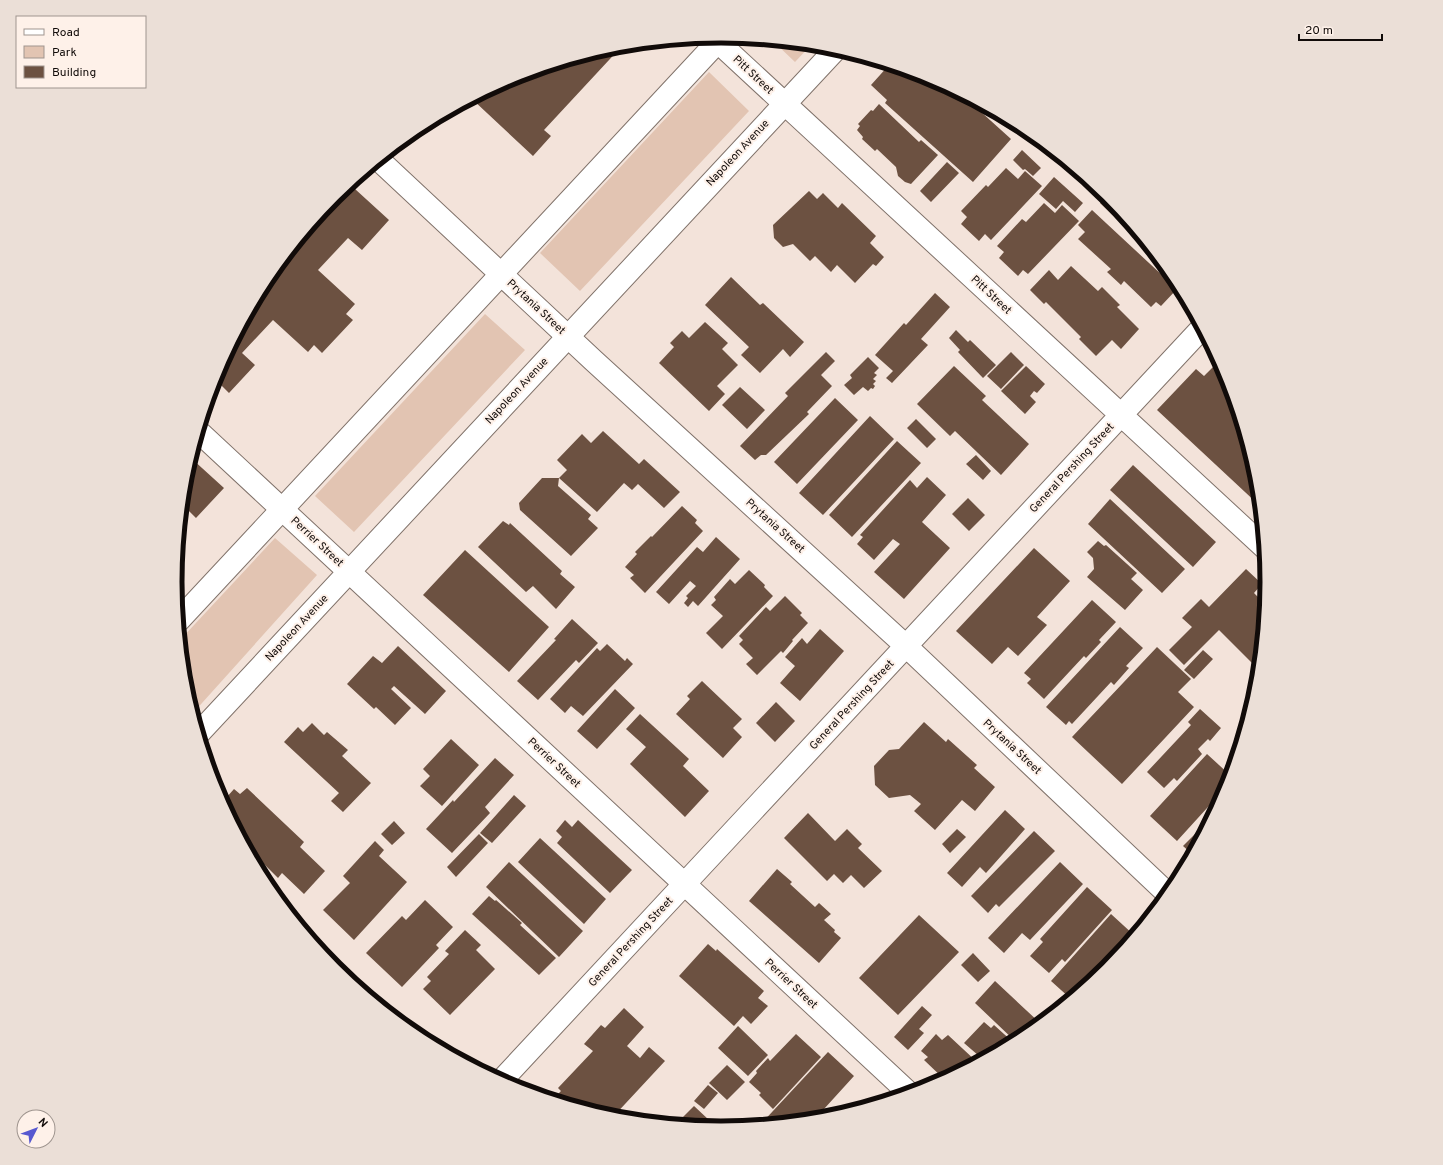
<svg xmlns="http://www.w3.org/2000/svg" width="1443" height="1165" viewBox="0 0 1443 1165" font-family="Overpass,sans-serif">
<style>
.green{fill:#e2c4b2}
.building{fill:#6c5141}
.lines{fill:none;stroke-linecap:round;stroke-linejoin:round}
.minor-casing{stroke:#80726a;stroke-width:24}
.tertiary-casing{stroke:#80726a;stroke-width:24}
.minor{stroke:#fff;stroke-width:22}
.tertiary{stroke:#fff;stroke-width:22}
.labels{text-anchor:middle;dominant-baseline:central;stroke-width:4;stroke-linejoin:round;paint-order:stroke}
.street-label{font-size:11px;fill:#110b09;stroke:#fef1e9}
.rim{fill:none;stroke:#110b09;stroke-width:5}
</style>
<rect width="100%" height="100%" fill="#f3e3da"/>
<path class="green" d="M 773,41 L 811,45 L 795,62 Z
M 709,72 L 749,111 L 580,291 L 540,253 Z
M 485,314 L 525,350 L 354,532 L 315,496 Z
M 275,538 L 317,575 L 193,713 L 185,689 L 181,639 Z"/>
<path class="building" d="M 615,46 L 622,46 L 544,130 L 551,136 L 533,156 L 472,99 L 505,81 L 509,85 L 517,76 Z
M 889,65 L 931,78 L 960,93 L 1011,139 L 973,182 L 885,103 L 887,100 L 871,85 Z
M 879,104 L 919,142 L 921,140 L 938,155 L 911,184 L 905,182 L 898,176 L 896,167 L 877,149 L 875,151 L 862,139 L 863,137 L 857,130 L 860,126 L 858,124 L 871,110 L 873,111 Z
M 1022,150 L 1041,168 L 1033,176 L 1025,169 L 1023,170 L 1013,160 Z
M 947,162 L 959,173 L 931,202 L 920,191 Z
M 1006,168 L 1018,179 L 1025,171 L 1042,186 L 991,240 L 985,234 L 979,241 L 961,224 L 967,217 L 961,211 L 986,185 L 988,187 Z
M 1054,177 L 1083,203 L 1075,212 L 1063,201 L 1056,209 L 1039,194 Z
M 346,187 L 352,192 L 355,189 L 389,220 L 362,250 L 348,238 L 318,270 L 355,304 L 346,314 L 353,320 L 322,353 L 314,345 L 308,352 L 273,320 L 242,353 L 255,365 L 229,393 L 215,379 L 217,373 L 267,279 L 335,196 Z
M 809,191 L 817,199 L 823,193 L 838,208 L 842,203 L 876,236 L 870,243 L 884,257 L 876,266 L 873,264 L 855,283 L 837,265 L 831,272 L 815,256 L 810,261 L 793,244 L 783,247 L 774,238 L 773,225 Z
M 1107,195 L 1127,220 L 1123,225 L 1100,203 Z
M 1044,203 L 1055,213 L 1062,205 L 1079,221 L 1028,274 L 1023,270 L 1018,276 L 999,258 L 1004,252 L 997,246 L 1022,219 L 1026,222 Z
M 1092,210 L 1177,289 L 1161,306 L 1156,302 L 1151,307 L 1124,281 L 1121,285 L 1107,272 L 1111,269 L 1078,239 L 1085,232 L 1078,225 Z
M 1071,266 L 1098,291 L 1102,287 L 1120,305 L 1117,307 L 1139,329 L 1121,349 L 1112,340 L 1096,356 L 1079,339 L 1081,337 L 1046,302 L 1044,304 L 1030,290 L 1049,270 L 1058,280 Z
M 731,277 L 760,305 L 763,303 L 804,342 L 790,357 L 783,349 L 760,373 L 741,355 L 749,347 L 705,305 Z
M 935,293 L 950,307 L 921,339 L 928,345 L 892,383 L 886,378 L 893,371 L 875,355 L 904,323 L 906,325 Z
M 705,322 L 728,343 L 722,349 L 738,365 L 717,386 L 725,394 L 709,411 L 659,363 L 674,347 L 670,343 L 682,331 L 689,338 Z
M 956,330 L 968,342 L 970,340 L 996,365 L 983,378 L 958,352 L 960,350 L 949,338 Z
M 826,352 L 835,361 L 821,375 L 832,386 L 807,412 L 809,414 L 766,455 L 761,455 L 755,460 L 740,446 L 788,396 L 785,393 Z
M 1011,352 L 1024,365 L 1001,389 L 987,376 Z
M 1216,354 L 1226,374 L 1258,476 L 1260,506 L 1157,410 L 1196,369 L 1204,376 L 1216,364 L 1211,360 Z
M 868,357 L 879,368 L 874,373 L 877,375 L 873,379 L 876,381 L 873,384 L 875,386 L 873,389 L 871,388 L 868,391 L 863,387 L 854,395 L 844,385 L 852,378 L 850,375 Z
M 954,366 L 986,396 L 982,400 L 1029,444 L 1001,475 L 955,431 L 950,436 L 917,404 Z
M 1026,366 L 1045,384 L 1037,393 L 1034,391 L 1030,396 L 1036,402 L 1025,414 L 1001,391 Z
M 740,387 L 765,410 L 747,429 L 722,405 Z
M 835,398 L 858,420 L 797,484 L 774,462 Z
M 870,416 L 894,439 L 823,515 L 799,493 Z
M 916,419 L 936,439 L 927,448 L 907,428 Z
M 603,431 L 639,464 L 644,459 L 680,492 L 664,508 L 638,484 L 632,490 L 624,483 L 597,512 L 559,478 L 567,470 L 557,460 L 582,434 L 591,443 Z
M 897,441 L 921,463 L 852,537 L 829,515 Z
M 976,455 L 991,471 L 983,480 L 966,464 Z
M 191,458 L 224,488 L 196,518 L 183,505 L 186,476 Z
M 1133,465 L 1216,542 L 1193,567 L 1110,490 Z
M 927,477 L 946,495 L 922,522 L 950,548 L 904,599 L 874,572 L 900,544 L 893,539 L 874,560 L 857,544 L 863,537 L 860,535 L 910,480 L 917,488 Z
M 542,478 L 559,478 L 558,486 L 591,515 L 588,519 L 598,528 L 571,556 L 520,510 L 519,503 Z
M 968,498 L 985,515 L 969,531 L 952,514 Z
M 1110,499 L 1185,569 L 1162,593 L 1088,524 Z
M 682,506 L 697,520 L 695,523 L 703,531 L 645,593 L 630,578 L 634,575 L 625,567 L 637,554 L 635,552 L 651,536 L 652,537 Z
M 503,521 L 509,525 L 510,523 L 562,571 L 560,574 L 575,587 L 556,609 L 533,586 L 526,592 L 478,547 Z
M 716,537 L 740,559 L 698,606 L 693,601 L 688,607 L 684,603 L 688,598 L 686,596 L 696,586 L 690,581 L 669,604 L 656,592 L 697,547 L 703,552 Z
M 1098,541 L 1104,546 L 1106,545 L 1137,573 L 1131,579 L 1143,590 L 1125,610 L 1087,577 L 1094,569 L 1093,558 L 1087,552 Z
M 1034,548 L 1070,581 L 1037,617 L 1047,625 L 1018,656 L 1008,647 L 992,664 L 956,631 Z
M 465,550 L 549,627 L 509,672 L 423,595 Z
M 1246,569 L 1262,584 L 1254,593 L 1266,605 L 1261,655 L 1253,664 L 1219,630 L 1184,665 L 1169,650 L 1192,627 L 1182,618 L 1201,599 L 1209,607 Z
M 749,570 L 765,585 L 764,587 L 773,596 L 722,649 L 706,633 L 723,616 L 711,605 L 716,600 L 714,597 L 730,579 L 735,584 Z
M 785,596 L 802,613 L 800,615 L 808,623 L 792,640 L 793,641 L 783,653 L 781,651 L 757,675 L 746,664 L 753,658 L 739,644 L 743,640 L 739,636 L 766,607 L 770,611 Z
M 1092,600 L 1116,622 L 1099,640 L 1101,642 L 1086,658 L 1084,656 L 1044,699 L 1027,683 L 1031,679 L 1024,673 Z
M 572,619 L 598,643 L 579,663 L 576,660 L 538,700 L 517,681 L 556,640 L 554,639 Z
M 1120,627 L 1143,648 L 1126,666 L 1129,668 L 1114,685 L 1111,682 L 1072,724 L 1069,721 L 1066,725 L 1046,707 Z
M 820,629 L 844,651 L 800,701 L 780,683 L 795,666 L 785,657 L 802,638 L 807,644 Z
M 607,644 L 625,661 L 627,658 L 633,664 L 583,716 L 571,706 L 565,713 L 550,699 L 597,648 L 600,651 Z
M 398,646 L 446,691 L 425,714 L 394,686 L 391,689 L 411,708 L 395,725 L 376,707 L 374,709 L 347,684 L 373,656 L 382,663 Z
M 1157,647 L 1191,679 L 1178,692 L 1194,707 L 1122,784 L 1072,737 Z
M 1203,650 L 1213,659 L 1194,679 L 1184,670 Z
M 702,681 L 742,719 L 733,728 L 742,737 L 723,758 L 676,714 L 690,699 L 687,696 Z
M 615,689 L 635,708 L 597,749 L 577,731 Z
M 776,702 L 795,721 L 775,742 L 756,723 Z
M 1200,709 L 1221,728 L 1210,741 L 1208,739 L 1198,749 L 1202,754 L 1177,781 L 1174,778 L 1164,788 L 1147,772 L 1191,725 L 1188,722 Z
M 640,714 L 689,759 L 683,766 L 709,791 L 685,817 L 630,764 L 646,747 L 626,729 Z
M 924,722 L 946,742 L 948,739 L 977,765 L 974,768 L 995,787 L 975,811 L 962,800 L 935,830 L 914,811 L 921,804 L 910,795 L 889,798 L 875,785 L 874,766 L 889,750 L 899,749 Z
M 312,723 L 324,735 L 327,732 L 348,750 L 342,756 L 371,783 L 343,812 L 331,801 L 339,793 L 284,742 L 298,727 L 303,732 Z
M 451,739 L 479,765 L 442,806 L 420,786 L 430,776 L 423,769 Z
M 1207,754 L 1231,776 L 1228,785 L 1177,841 L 1150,816 Z
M 495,758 L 514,775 L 485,807 L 490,813 L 452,853 L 426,829 L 453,800 L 454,802 Z
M 247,788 L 304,842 L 300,847 L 325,871 L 304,894 L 282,873 L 278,878 L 256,856 L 258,855 L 249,846 L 247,848 L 225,807 L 230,802 L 226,798 L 234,789 L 240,794 Z
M 514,795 L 526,806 L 492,843 L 480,833 Z
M 1005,810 L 1025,829 L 986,873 L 980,867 L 962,887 L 947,873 Z
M 808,813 L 835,841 L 847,829 L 862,844 L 858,848 L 882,871 L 864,888 L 851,875 L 843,883 L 834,874 L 827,881 L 784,838 Z
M 565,820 L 572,827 L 578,820 L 632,870 L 610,893 L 557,843 L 562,837 L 556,831 Z
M 394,821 L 405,833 L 392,845 L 381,834 Z
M 1210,822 L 1193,855 L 1183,846 L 1200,829 L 1201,830 Z
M 957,829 L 966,837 L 950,853 L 942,844 Z
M 1034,831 L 1055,851 L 999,907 L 996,904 L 988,913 L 971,896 Z
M 479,834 L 488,843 L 456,877 L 447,867 Z
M 540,838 L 606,899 L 584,924 L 518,862 Z
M 375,841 L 384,850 L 379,856 L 407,882 L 354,940 L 323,910 L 350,883 L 343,876 Z
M 509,862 L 583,931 L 559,957 L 486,887 Z
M 1060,862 L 1083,884 L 1030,940 L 1022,933 L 1004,953 L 988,938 Z
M 777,869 L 792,882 L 790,884 L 815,907 L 819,903 L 831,914 L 824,920 L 835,930 L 834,932 L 841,938 L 819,963 L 749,901 Z
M 1087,887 L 1112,910 L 1065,962 L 1062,959 L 1049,973 L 1030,956 L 1043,942 L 1040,939 Z
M 489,896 L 495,901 L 496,900 L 522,923 L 520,925 L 556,958 L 539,975 L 472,914 Z
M 425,900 L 453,927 L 436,945 L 439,948 L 402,987 L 366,953 L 402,916 L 406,920 Z
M 1111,914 L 1135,936 L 1108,969 L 1071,999 L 1051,981 Z
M 919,915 L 959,952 L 898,1015 L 859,978 Z
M 465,930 L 481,945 L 476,950 L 495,969 L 450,1015 L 423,989 L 431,981 L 427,977 L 449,954 L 445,951 Z
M 708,944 L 716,951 L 717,949 L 764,991 L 758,998 L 768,1006 L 751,1024 L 743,1016 L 734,1026 L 679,976 Z
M 973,953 L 990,971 L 978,982 L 961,965 Z
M 995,981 L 1041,1024 L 1025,1037 L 1016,1042 L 975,1003 Z
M 922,1006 L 932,1015 L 919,1029 L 924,1033 L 908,1050 L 894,1037 Z
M 624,1008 L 644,1027 L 627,1046 L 640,1058 L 649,1047 L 665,1061 L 612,1118 L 558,1101 L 554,1098 L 561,1091 L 558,1088 L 593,1051 L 584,1044 L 601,1025 L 605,1028 Z
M 984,1022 L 991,1028 L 994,1025 L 1014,1043 L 980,1061 L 977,1058 L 979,1056 L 964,1043 Z
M 738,1026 L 768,1055 L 748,1076 L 718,1048 Z
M 796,1034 L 821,1057 L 773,1109 L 759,1095 L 761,1093 L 749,1082 L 757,1073 L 756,1071 L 768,1058 L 770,1061 Z
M 936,1034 L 942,1040 L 948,1035 L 977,1062 L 945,1080 L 924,1060 L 928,1057 L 921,1051 Z
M 828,1052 L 854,1076 L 814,1120 L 760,1125 Z
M 727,1065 L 745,1082 L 727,1100 L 709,1083 Z
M 708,1085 L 718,1093 L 704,1109 L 694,1101 Z
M 694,1106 L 709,1120 L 702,1127 L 676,1124 Z"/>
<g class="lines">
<g class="minor-casing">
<path id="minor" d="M 718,42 L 1265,548
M 379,160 L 594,361 L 906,646 L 1169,895
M 199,432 L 910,1094
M 501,1081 L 1202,328"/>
</g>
<g class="tertiary-casing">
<path id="tertiary" d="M 179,620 L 723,36
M 199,733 L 836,49"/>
</g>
<use href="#minor" class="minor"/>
<use href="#tertiary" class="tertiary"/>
</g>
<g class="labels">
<g class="street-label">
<text transform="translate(753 75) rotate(43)">Pitt Street</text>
<text transform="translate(738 153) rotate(-47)">Napoleon Avenue</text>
<text transform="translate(991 295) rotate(43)">Pitt Street</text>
<text transform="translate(536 307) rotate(43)">Prytania Street</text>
<text transform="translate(517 391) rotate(-47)">Napoleon Avenue</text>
<text transform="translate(1072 468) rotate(-47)">General Pershing Street</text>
<text transform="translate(775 526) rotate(42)">Prytania Street</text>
<text transform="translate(317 542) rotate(43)">Perrier Street</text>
<text transform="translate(297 628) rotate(-47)">Napoleon Avenue</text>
<text transform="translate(852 705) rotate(-47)">General Pershing Street</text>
<text transform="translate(1012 747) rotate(43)">Prytania Street</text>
<text transform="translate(554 763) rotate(43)">Perrier Street</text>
<text transform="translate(631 942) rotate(-47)">General Pershing Street</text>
<text transform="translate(791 984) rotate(43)">Perrier Street</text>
</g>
</g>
<path d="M0 0H1443V1165H0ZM182 582a539 539 0 1 1 1078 0a539 539 0 1 1-1078 0Z" fill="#ebdfd7" fill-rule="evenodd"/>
<path class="rim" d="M182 582a539 539 0 1 1 1078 0a539 539 0 1 1-1078 0Z"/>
<rect x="16" y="16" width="130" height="72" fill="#fef1e9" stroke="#9f958f"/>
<rect x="24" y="29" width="20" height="6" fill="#ffffff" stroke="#9f958f"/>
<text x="52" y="36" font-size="12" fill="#110b09">Road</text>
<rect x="24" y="46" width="20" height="12" fill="#e2c4b2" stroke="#9f958f"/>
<text x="52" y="56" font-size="12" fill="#110b09">Park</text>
<rect x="24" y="66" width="20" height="12" fill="#6c5141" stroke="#9f958f"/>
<text x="52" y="76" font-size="12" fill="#110b09">Building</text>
<g transform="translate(36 1129) rotate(48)"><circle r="19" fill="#fef1e9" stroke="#9f958f"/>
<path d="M0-3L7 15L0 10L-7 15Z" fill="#5758d0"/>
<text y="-6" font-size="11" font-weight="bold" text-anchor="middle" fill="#110b09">N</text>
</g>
<path d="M1299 34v6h83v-6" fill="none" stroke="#110b09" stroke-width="2"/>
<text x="1305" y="34" font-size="12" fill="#110b09" stroke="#fef1e9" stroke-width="3" paint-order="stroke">20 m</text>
</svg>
